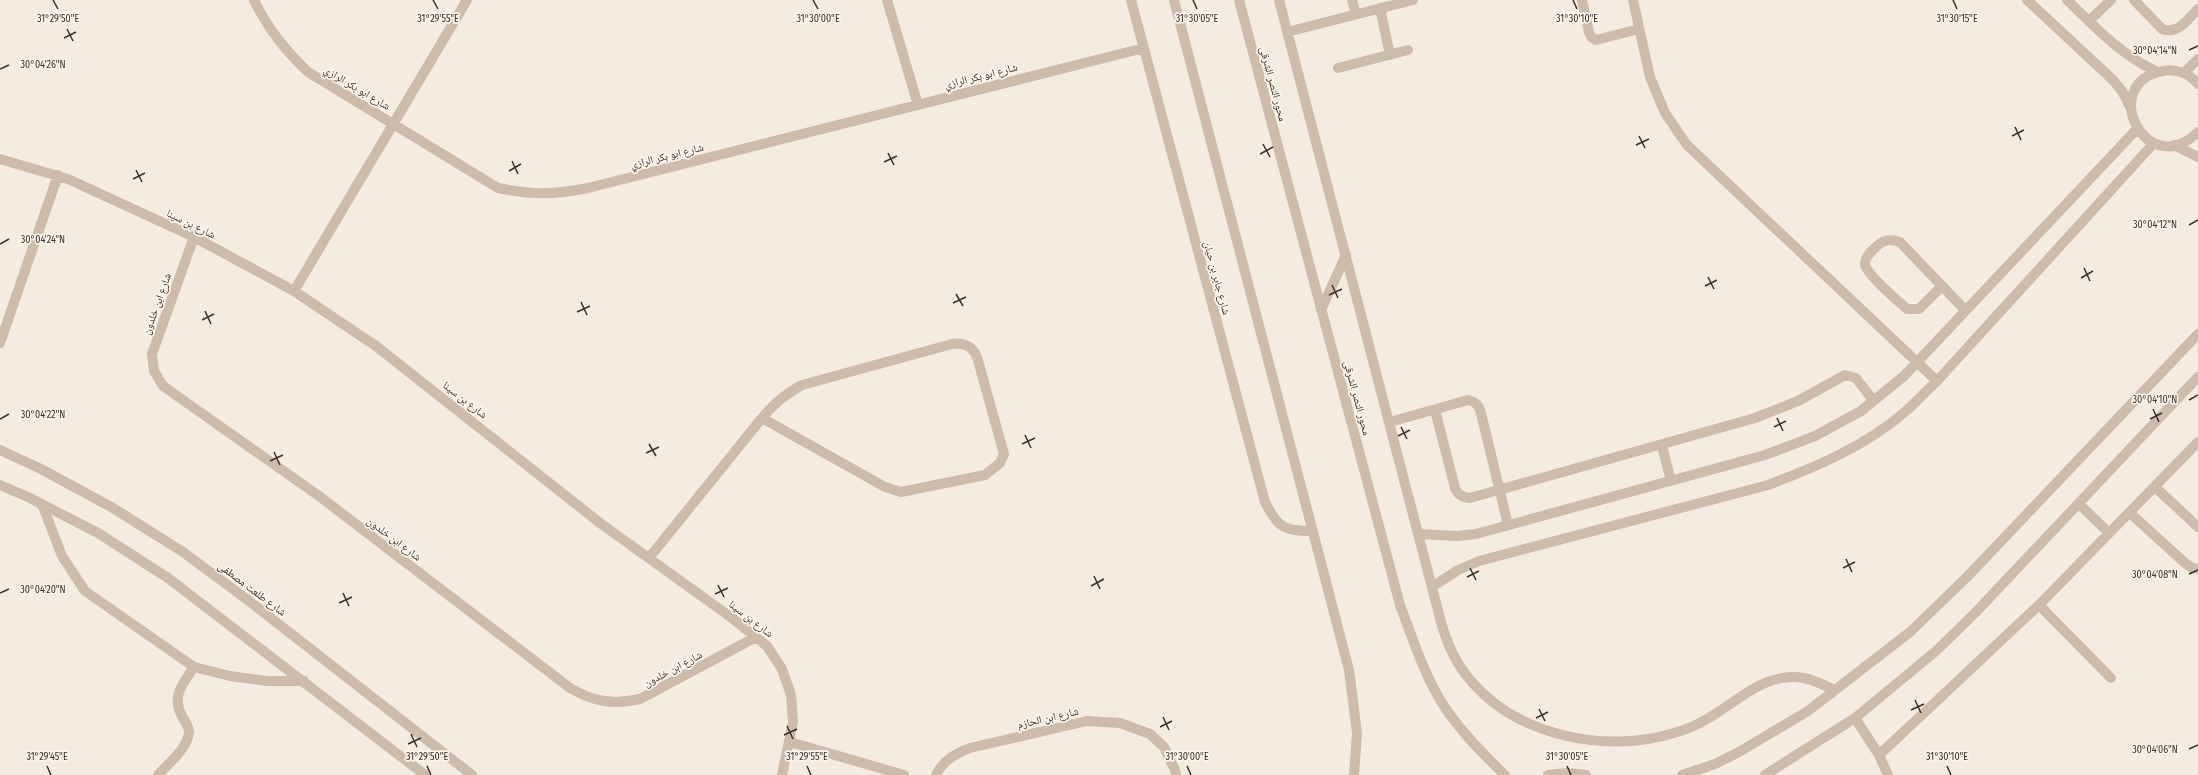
<svg xmlns="http://www.w3.org/2000/svg" width="2198" height="775" viewBox="0 0 2198 775" font-family="'Fira Sans Condensed','Noto Naskh Arabic',sans-serif">
<style>
.lines{fill:none;stroke-linecap:round;stroke-linejoin:round}
.service{stroke:#cdbbac;stroke-width:10}
.minor{stroke:#cdbbac;stroke-width:10}
.tertiary{stroke:#cdbbac;stroke-width:10}
.ticks{fill:none;stroke:#3b302b;stroke-width:1.5}
.labels{text-anchor:middle;dominant-baseline:central;stroke-width:3.5;stroke-linejoin:round;paint-order:stroke}
.street-label{font-size:11px;fill:#3b302b;stroke:#fbf5ee}
.ticks-label{font-size:10px;text-anchor:middle;fill:#3b302b;stroke:#fbf5ee;stroke-width:3.5;stroke-linejoin:round;paint-order:stroke}
</style>
<rect width="100%" height="100%" fill="#f4ebe1"/>
<g class="lines">
<path class="service" d="M 2134,0 L 2162,29 C 2178,35 2188,19 2198,9
M 2089,21 L 2111,0
M 1942,286 L 1919,309 L 1907,309 C 1898,301 1866,274 1865,264 C 1865,256 1872,251 1877,246 C 1884,239 1891,239 1900,242 L 1965,310
M 2155,487 L 2198,527
M 42,504 L 62,556 L 85,591 L 194,667 L 230,676 L 267,681 L 304,681
M 2130,513 L 2185,563 L 2192,568 L 2198,569
M 2039,605 L 2111,678
M 158,775 C 168,764 187,749 189,733 C 189,726 185,722 182,716 C 171,697 183,683 194,667"/>
<path class="minor" d="M 254,0 C 268,29 285,50 308,72 L 498,188 C 531,195 554,195 588,188 L 1144,48
M 887,0 L 918,105
M 1131,0 L 1265,502 C 1278,528 1284,531 1313,531
M 1279,0 L 1441,622 C 1447,644 1456,664 1471,681 C 1518,736 1606,754 1674,733 C 1685,730 1697,725 1707,719 C 1739,701 1765,671 1804,678 C 1815,680 1825,686 1835,690
M 1352,0 L 1356,14
M 1582,0 L 1589,32 L 1591,37 L 1596,40 L 1639,29
M 1633,0 L 1650,77 L 1665,113 L 1687,145 L 1937,381
M 2027,0 L 2113,80 L 2122,91 L 2131,109
M 2067,0 C 2094,26 2123,57 2158,72
M 1380,8 L 1390,55
M 1287,32 L 1413,0
M 1338,68 L 1408,50
M 2184,73 L 2198,59
M 2198,84 C 2190,74 2176,68 2163,71 C 2097,83 2146,183 2198,132
M 2174,145 L 2198,157
M 0,159 L 68,179 L 194,237 L 294,291 L 376,346 L 600,523 L 732,618 L 767,646 L 782,669 L 791,695 L 793,722 L 782,775
M 194,237 L 152,354 L 154,371 L 163,386 L 319,496 L 570,688 C 594,702 613,705 640,699 L 756,637
M 294,291 L 467,0
M 0,343 L 58,175
M 1435,410 L 1455,488 C 1458,495 1462,497 1470,498 L 1755,418 L 1798,401 L 1845,375 L 1856,378 L 1873,400
M 1390,422 L 1468,400 C 1476,402 1479,405 1481,413 L 1508,525
M 1662,446 L 1671,481
M 2079,504 L 2109,533
M 1419,534 L 1457,536 L 1476,534 L 1765,455 L 1815,436 L 1861,411 L 1904,376 L 2137,129
M 649,558 L 762,418 L 885,487 L 901,492 L 985,475 L 1000,463 L 1004,454 L 977,357 C 972,346 964,342 952,344 L 802,385 C 785,394 774,403 762,418
M 1432,587 L 1458,570 L 1479,561 L 1768,485 C 1816,467 1866,446 1906,411 C 1916,402 1926,391 1937,381 L 2154,143
M 1855,718 L 1879,755 L 1888,775
M 790,742 L 904,775
M 1879,755 L 2039,605 L 2198,442
M 936,775 C 943,760 956,753 970,748 L 1087,721 L 1120,723 L 1150,734 L 1164,747 L 1175,770 L 1176,775
M 1682,775 L 1715,764 L 1739,752 L 1808,711 L 1910,632 L 1967,577 L 2198,334
M 1765,775 L 1855,718 L 1936,651 L 1975,613 L 2198,377"/>
<path class="tertiary" d="M 1174,0 L 1349,670 L 1357,733 L 1354,775
M 1239,0 L 1400,605 C 1413,639 1424,675 1444,706 C 1461,732 1483,754 1505,775
M 1321,310 L 1346,255
M 0,450 L 41,469 L 113,508 L 183,552 L 249,601 L 472,775
M 0,485 L 28,497 L 98,533 L 168,578 L 425,775
M 1548,775 L 1568,773 L 1586,775"/>
</g>
<path class="ticks" d="M 53,0 L 58,9M 433,0 L 438,9M 813,0 L 818,9M 1193,0 L 1197,9M 1573,0 L 1577,9M 1953,0 L 1957,9M 67,29 L 73,41M 64,38 L 76,32M 2189,50 L 2198,46M 0,69 L 9,65M 2015,127 L 2021,140M 1639,136 L 1645,148M 2012,136 L 2024,130M 1263,144 L 1270,157M 1636,145 L 1649,139M 888,153 L 894,165M 1260,154 L 1273,147M 512,161 L 518,174M 884,162 L 897,156M 136,170 L 142,182M 509,171 L 521,164M 133,179 L 145,173M 2189,225 L 2198,220M 0,244 L 9,239M 2084,268 L 2090,281M 1708,277 L 1714,289M 2081,278 L 2093,271M 1332,285 L 1338,298M 1705,286 L 1717,280M 956,294 L 963,306M 1329,295 L 1342,289M 581,302 L 587,315M 953,303 L 966,297M 205,311 L 211,324M 577,312 L 590,306M 202,320 L 214,314M 2189,400 L 2198,395M 2153,409 L 2159,422M 1777,418 L 1783,431M 0,419 L 9,414M 2150,419 L 2162,413M 1401,427 L 1407,439M 1774,427 L 1786,421M 1025,435 L 1031,448M 1398,436 L 1410,430M 649,444 L 656,456M 1022,444 L 1035,438M 274,452 L 280,465M 646,453 L 659,447M 270,461 L 283,455M 1846,559 L 1852,572M 1470,568 L 1476,580M 1843,568 L 1855,562M 2189,574 L 2198,570M 1094,576 L 1100,589M 1467,577 L 1479,571M 718,585 L 724,597M 1091,586 L 1104,579M 0,593 L 9,589M 343,593 L 349,606M 715,594 L 728,588M 339,603 L 352,597M 1915,700 L 1921,713M 1539,709 L 1545,721M 1911,710 L 1924,704M 1163,717 L 1169,730M 1536,718 L 1548,712M 787,726 L 793,739M 1160,727 L 1172,721M 411,734 L 417,747M 784,735 L 797,729M 408,744 L 421,738M 2189,749 L 2198,745M 47,766 L 51,775M 427,766 L 431,775M 807,766 L 811,775M 1187,766 L 1191,775M 1567,766 L 1571,775M 1947,766 L 1951,775"/>
<g class="labels">
<g class="street-label">
<text transform="translate(981 76) rotate(-14)">شارع ابو بكر الرازي</text>
<text transform="translate(1273 84) rotate(75)">محور النصر الشرقى</text>
<text transform="translate(357 88) rotate(31)">شارع ابو بكر الرازي</text>
<text transform="translate(667 156) rotate(-14)">شارع ابو بكر الرازي</text>
<text transform="translate(191 224) rotate(26)">شارع بن سينا</text>
<text transform="translate(1217 278) rotate(75)">شارع جابر بن حيان</text>
<text transform="translate(157 304) rotate(-70)">شارع ابن خلدون</text>
<text transform="translate(1357 398) rotate(75)">محور النصر الشرقى</text>
<text transform="translate(465 400) rotate(38)">شارع بن سينا</text>
<text transform="translate(394 539) rotate(37)">شارع ابن خلدون</text>
<text transform="translate(252 589) rotate(37)">شارع طلعت مصطفى</text>
<text transform="translate(751 619) rotate(38)">شارع بن سينا</text>
<text transform="translate(673 669) rotate(-28)">شارع ابن خلدون</text>
<text transform="translate(1048 718) rotate(-13)">شارع ابن الحازم</text>
</g>
</g>
<g class="ticks-label">
<text x="58" y="22">31°29'50"E</text>
<text x="438" y="22">31°29'55"E</text>
<text x="818" y="22">31°30'00"E</text>
<text x="1577" y="22">31°30'10"E</text>
<text x="1957" y="22">31°30'15"E</text>
<text x="1197" y="22">31°30'05"E</text>
<text x="2155" y="54">30°04'14"N</text>
<text x="43" y="68">30°04'26"N</text>
<text x="2155" y="228">30°04'12"N</text>
<text x="43" y="243">30°04'24"N</text>
<text x="2155" y="403">30°04'10"N</text>
<text x="43" y="418">30°04'22"N</text>
<text x="2155" y="578">30°04'08"N</text>
<text x="43" y="593">30°04'20"N</text>
<text x="2155" y="753">30°04'06"N</text>
<text x="47" y="760">31°29'45"E</text>
<text x="427" y="760">31°29'50"E</text>
<text x="807" y="760">31°29'55"E</text>
<text x="1187" y="760">31°30'00"E</text>
<text x="1567" y="760">31°30'05"E</text>
<text x="1947" y="760">31°30'10"E</text>
</g>
</svg>
